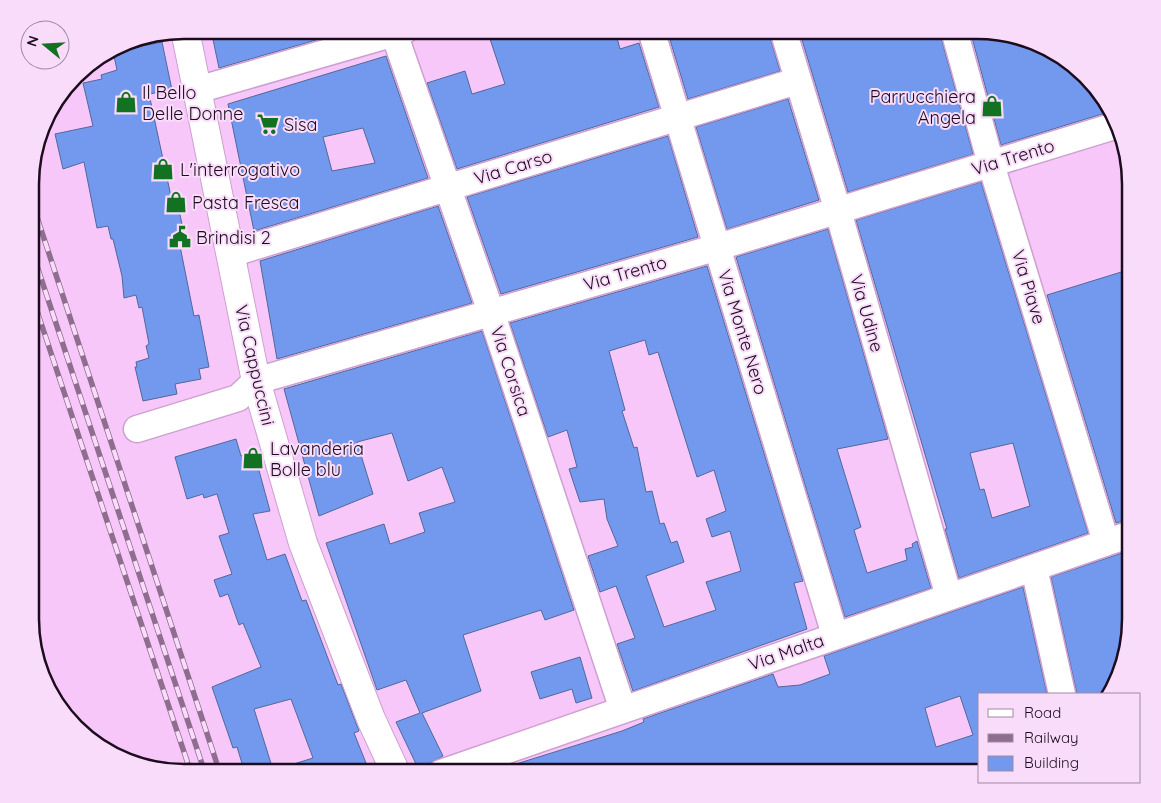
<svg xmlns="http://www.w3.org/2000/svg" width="1161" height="803" viewBox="0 0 1161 803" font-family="Quicksand,sans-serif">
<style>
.building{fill:#7399ef;stroke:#51689a;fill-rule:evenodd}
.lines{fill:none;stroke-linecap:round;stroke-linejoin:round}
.minor-casing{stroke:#cea0d0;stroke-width:29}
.tertiary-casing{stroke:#cea0d0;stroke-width:30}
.minor{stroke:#fff;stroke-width:26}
.tertiary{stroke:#fff;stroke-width:28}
.rail-casing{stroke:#8e6d8f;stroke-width:5.5}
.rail{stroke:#f9dcfa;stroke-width:4;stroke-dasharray:11;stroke-linecap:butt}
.labels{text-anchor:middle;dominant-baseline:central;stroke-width:4;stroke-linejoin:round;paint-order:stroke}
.poi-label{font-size:18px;fill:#1c0c1d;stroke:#f9dcfa;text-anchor:start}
.street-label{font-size:18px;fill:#1c0c1d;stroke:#f9dcfa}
.rim{fill:none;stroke:#1c0c1d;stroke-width:2.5}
</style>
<rect width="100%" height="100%" fill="#f7c7f9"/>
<path class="building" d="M 211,30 L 336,30 L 337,34 L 219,68 Z
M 487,30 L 615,30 L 620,49 L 639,43 L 659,107 L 457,169 L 427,83 L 465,71 L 472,94 L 505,84 Z
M 667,30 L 768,30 L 780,71 L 688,99 Z
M 799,30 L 939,30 L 973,154 L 848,192 Z
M 970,30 L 987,30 L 1027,38 L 1071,62 L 1112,111 L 1001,145 Z
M 162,42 L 172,90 L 149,94 L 172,201 L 177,200 L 186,244 L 180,246 L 194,316 L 199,315 L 209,367 L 199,369 L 201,379 L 175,384 L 177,394 L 143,401 L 135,367 L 137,367 L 136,362 L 149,358 L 146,346 L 149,344 L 142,307 L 139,308 L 136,295 L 124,298 L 122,276 L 113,239 L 111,239 L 108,226 L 97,228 L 84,162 L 63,169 L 55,134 L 93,126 L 83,83 L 102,79 L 101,75 L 117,70 L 114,56 L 120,55 L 119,51 Z
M 386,56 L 428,178 L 254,231 L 228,104 ZM 363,128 L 375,163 L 332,171 L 323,137 Z
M 788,99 L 819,200 L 727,229 L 696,127 Z
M 668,136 L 698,237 L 501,294 L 467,197 Z
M 981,182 L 1088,533 L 959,578 L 945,529 L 947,529 L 856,220 ZM 1013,443 L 1030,506 L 992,518 L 984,489 L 980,490 L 970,453 Z
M 438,206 L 472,303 L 277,359 L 260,261 Z
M 828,229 L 888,439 L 837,449 L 861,527 L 854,530 L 867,573 L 907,560 L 905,549 L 913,547 L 912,544 L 917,541 L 931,588 L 845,617 L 736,257 Z
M 707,266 L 803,581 L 794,583 L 807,629 L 633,691 L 617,644 L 635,638 L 616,586 L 600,592 L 588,556 L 618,546 L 607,519 L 604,499 L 580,502 L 569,469 L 577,467 L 567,430 L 548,437 L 510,323 ZM 645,340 L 649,355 L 658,352 L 697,477 L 714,470 L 726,511 L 706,519 L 712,537 L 730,531 L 741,571 L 706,582 L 716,610 L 664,627 L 646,576 L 684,562 L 677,541 L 671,543 L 664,523 L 660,524 L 652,491 L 646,492 L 637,447 L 634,448 L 622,411 L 625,410 L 609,351 Z
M 1131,269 L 1131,519 L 1116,523 L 1047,295 Z
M 482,331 L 574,610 L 545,620 L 541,610 L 463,635 L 481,691 L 422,713 L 443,756 L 430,763 L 426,773 L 417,773 L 417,766 L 396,722 L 420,713 L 406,680 L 377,690 L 326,543 L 384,524 L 390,544 L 425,532 L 419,513 L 455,502 L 442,467 L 408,481 L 392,433 L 357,442 L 373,494 L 319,516 L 284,389 Z
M 236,439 L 241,456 L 254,452 L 270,511 L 253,514 L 267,560 L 285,554 L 302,601 L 306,600 L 338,685 L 341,684 L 359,731 L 354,733 L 370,773 L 281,773 L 281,768 L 313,758 L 291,699 L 254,709 L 274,773 L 245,773 L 237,747 L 233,748 L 212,687 L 261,667 L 243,623 L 239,625 L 228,594 L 220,597 L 214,580 L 232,574 L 219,536 L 229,533 L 217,494 L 204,498 L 203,494 L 187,499 L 175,457 Z
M 1131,550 L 1131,629 L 1123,669 L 1109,694 L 1077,694 L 1051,577 Z
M 1023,587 L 1047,694 L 980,694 L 980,766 L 958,773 L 501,773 L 500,769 L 622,731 L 644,722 L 643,719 L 773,674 L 778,687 L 800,685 L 830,674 L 824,656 ZM 960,696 L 973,735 L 936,747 L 925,708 Z
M 580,657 L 592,698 L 576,703 L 572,689 L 540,699 L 531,672 Z"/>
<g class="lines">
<g class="minor-casing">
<path id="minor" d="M 651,30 L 835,635
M 783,30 L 838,211 L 949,597
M 954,30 L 991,164 L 1106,542
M 394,33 L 491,312 L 623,710
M 197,90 L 405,30
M 230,254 L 797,81
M 137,429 L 238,398 L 256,381 L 718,247 L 1118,125
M 1034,568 L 1062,694
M 441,773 L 1131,534"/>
</g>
<g class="tertiary-casing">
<path id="tertiary" d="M 185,30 L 256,381 L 303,543 L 371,719 L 396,773"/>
</g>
<use href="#minor" class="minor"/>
<use href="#tertiary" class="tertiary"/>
<g class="rail-casing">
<path id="rail" d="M 31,199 L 220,773
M 31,248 L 205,773
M 31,293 L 191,773"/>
</g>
<use href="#rail" class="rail"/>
</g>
<defs>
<g id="shop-bare" transform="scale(1.725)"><path d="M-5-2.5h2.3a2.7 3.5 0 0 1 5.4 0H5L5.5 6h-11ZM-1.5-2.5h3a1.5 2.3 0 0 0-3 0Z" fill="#127221" stroke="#f9dcfa" stroke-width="2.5" paint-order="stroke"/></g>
<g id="supermarket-bare" transform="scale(1.725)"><path d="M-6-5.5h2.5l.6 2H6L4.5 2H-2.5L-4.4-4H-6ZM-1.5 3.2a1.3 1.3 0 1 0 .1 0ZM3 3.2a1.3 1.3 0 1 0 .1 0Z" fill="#127221" stroke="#f9dcfa" stroke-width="2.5" paint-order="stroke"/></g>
<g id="civic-bare" transform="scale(1.725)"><path d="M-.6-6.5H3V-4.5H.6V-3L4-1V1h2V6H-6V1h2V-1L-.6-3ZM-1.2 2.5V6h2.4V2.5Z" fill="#127221" stroke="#f9dcfa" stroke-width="2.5" paint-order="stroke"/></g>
</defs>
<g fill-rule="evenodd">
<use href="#shop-bare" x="126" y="102"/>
<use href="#shop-bare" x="992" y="106"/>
<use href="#supermarket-bare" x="268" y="124"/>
<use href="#shop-bare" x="163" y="169"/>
<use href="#shop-bare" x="176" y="202"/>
<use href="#civic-bare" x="180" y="237"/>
<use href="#shop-bare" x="253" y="458"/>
</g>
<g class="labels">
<g class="poi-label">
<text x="142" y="92">Il Bello<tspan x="142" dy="21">Delle Donne</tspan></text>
<text x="976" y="96" text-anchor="end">Parrucchiera<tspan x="976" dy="21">Angela</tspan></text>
<text x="284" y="124">Sisa</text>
<text x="180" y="169">L'interrogativo</text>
<text x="192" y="202">Pasta Fresca</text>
<text x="196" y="237">Brindisi 2</text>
<text x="270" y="448">Lavanderia<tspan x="270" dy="21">Bolle blu</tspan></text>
</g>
<g class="street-label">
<text transform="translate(1013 157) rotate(-17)">Via Trento</text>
<text transform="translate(513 167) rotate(-17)">Via Carso</text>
<text transform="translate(625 273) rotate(-16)">Via Trento</text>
<text transform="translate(1029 287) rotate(73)">Via Piave</text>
<text transform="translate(867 313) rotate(74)">Via Udine</text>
<text transform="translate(743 332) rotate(73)">Via Monte Nero</text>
<text transform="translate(255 365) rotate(77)">Via Cappuccini</text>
<text transform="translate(511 371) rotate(72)">Via Corsica</text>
<text transform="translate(786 652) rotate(-19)">Via Malta</text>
</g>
</g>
<path d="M0 0H1161V803H0ZM184 39H977A145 145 0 0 1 1122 184V619A145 145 0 0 1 977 764H184A145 145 0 0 1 39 619V184A145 145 0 0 1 184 39Z" fill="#f9dcfa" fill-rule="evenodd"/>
<path class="rim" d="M184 39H977A145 145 0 0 1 1122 184V619A145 145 0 0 1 977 764H184A145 145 0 0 1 39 619V184A145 145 0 0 1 184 39Z"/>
<rect x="978" y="693" width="162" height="90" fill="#f9dcfa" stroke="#a189a2"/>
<rect x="988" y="709" width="25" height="8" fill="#ffffff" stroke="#a189a2"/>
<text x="1024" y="718" font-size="15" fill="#1c0c1d">Road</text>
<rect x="988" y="734" width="25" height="8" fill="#8e6d8f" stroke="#a189a2"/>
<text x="1024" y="743" font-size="15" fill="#1c0c1d">Railway</text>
<rect x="988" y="756" width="25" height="15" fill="#7399ef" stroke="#a189a2"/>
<text x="1024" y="768" font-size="15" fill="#1c0c1d">Building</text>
<g transform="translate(45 45) rotate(288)"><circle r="24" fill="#f9dcfa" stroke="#a189a2"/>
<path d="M0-4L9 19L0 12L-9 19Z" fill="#127221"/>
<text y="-8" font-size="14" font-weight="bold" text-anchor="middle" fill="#1c0c1d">N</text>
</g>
</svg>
